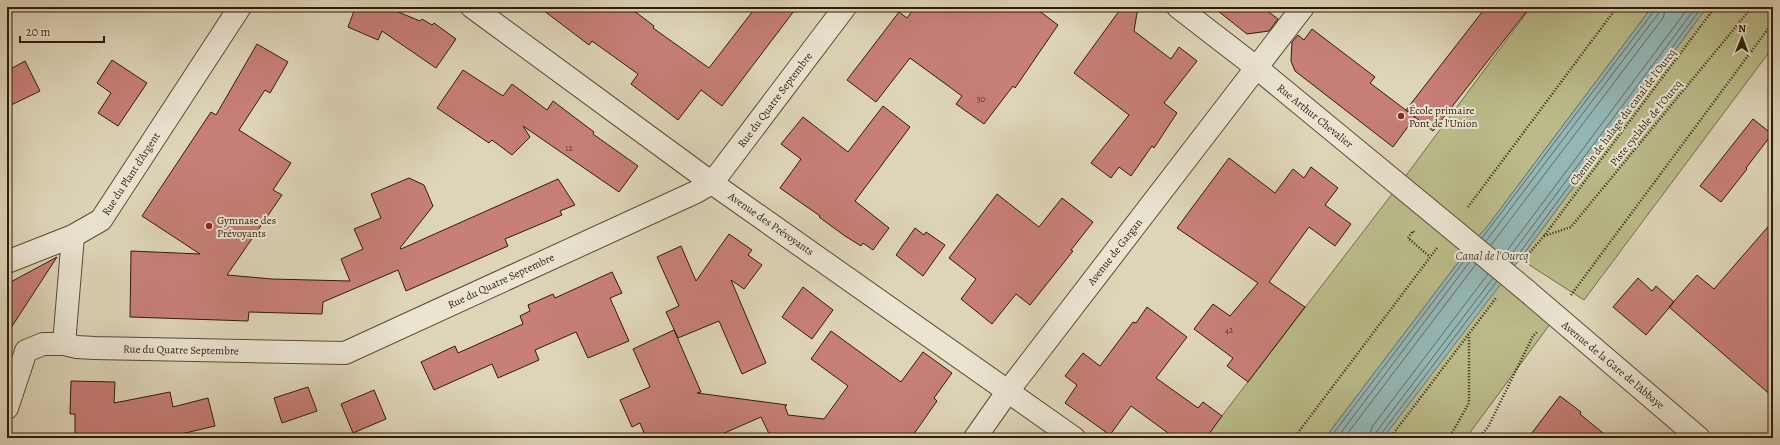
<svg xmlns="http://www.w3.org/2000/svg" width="1780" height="445" viewBox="0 0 1780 445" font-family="Alegreya,serif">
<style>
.green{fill:#babb89;stroke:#756b49}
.water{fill:#94b7b6;stroke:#6c7971}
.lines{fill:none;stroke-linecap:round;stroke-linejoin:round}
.shore{stroke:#626960;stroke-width:1}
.building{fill:#c77f78;stroke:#301b09}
.street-casing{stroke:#5c4a35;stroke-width:24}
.path{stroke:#301b09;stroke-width:2.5;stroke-dasharray:1 2;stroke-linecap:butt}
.street{stroke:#eae4d1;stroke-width:22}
.street-bridge-casing{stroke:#5c4a35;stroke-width:24;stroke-linecap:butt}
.street-bridge{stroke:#eae4d1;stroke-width:22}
.poi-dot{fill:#8f2418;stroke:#eae4d1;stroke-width:1.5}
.labels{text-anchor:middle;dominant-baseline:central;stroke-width:4;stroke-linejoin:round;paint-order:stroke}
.number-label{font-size:9px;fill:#563425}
.street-label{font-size:11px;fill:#301b09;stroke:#eae4d1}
.poi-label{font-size:11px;fill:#301b09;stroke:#eae4d1;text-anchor:start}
.water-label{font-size:12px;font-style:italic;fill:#4e4a3d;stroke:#eae4d1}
</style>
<rect width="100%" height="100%" fill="#ded5b8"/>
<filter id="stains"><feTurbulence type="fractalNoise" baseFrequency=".005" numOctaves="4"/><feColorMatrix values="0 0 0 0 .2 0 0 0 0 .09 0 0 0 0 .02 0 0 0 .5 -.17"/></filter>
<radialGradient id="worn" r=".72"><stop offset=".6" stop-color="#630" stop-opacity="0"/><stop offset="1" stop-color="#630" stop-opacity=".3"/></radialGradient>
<path class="green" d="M 1531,7 L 1652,7 L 1486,228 L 1470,245 L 1460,260 L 1325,438 L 1205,438 L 1399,185 Z
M 1707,7 L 1773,7 L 1773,47 L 1584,300 L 1520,259 Z
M 1506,276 L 1556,316 L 1466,438 L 1383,438 Z"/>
<path class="water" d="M 1652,7 L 1707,7 L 1520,259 L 1383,438 L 1325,438 L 1460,260 L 1470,245 L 1486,228 Z"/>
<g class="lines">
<path class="shore" d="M 1482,238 L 1654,11 L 1655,7
M 1486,241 L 1658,14 L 1660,7
M 1491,245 L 1663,18 L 1666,7
M 1503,256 L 1689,7
M 1508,259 L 1696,7
M 1512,263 L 1702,7
M 1330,438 L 1467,257
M 1337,438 L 1471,260
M 1344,438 L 1476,264
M 1369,438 L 1372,427 L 1488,274
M 1375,438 L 1377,431 L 1493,278
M 1380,438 L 1381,434 L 1497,281"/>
</g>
<path class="building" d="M 349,7 L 392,7 L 391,9 L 420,21 L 422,19 L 432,25 L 434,23 L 456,39 L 436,68 L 382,31 L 378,40 L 348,27 L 354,11 Z
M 539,7 L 629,7 L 654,26 L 653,28 L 709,68 L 756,7 L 797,7 L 722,106 L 701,90 L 678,120 L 631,84 L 638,74 L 592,41 L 589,45 Z
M 915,7 L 1034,7 L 1058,25 L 1015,88 L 1013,86 L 984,124 L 956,104 L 962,96 L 910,58 L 876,102 L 847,80 L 899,12 L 907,18 Z
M 1122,7 L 1138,7 L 1134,31 L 1171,59 L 1179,47 L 1197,61 L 1164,103 L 1177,113 L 1154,148 L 1152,146 L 1131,176 L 1119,167 L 1111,178 L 1091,163 L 1129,115 L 1074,73 Z
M 1213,7 L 1262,7 L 1278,19 L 1269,31 L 1247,34 Z
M 1486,7 L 1530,7 L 1433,131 L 1406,110 Z
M 1312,29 L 1375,77 L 1370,83 L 1415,117 L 1393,147 L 1295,71 L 1291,61 L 1292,42 L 1298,35 L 1304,40 Z
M 257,44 L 288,62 L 270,93 L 265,90 L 239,130 L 291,163 L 273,190 L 282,195 L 227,275 L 272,279 L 350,281 L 341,259 L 363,249 L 354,229 L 381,218 L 371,194 L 409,178 L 424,185 L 433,206 L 400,248 L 401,249 L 558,179 L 575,205 L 560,211 L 562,215 L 505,239 L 508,246 L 406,291 L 398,270 L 323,302 L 322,314 L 249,312 L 248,321 L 130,317 L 131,251 L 200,254 L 142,216 L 211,112 L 216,115 Z
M 112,60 L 147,83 L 118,126 L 98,113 L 111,93 L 97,83 Z
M 25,61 L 40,91 L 7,107 L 7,71 Z
M 463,70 L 503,96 L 512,84 L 547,110 L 553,101 L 594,132 L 593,134 L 638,166 L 619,192 L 523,126 L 530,137 L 512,155 L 492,140 L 489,143 L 437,108 Z
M 883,106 L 910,127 L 855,201 L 889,228 L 873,250 L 863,243 L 861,246 L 845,236 L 819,217 L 820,216 L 780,188 L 801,159 L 781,144 L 803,117 L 848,152 Z
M 1753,119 L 1772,134 L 1746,168 L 1747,169 L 1721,202 L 1700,186 Z
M 1229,158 L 1275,193 L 1293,169 L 1304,178 L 1311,167 L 1338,188 L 1325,205 L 1351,224 L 1335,246 L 1309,227 L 1269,282 L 1305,307 L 1248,382 L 1227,366 L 1233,358 L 1194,329 L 1213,304 L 1230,316 L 1258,283 L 1177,228 Z
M 997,194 L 1039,227 L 1062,198 L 1093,222 L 1071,250 L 1073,251 L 1030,305 L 1016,294 L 992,324 L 961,299 L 976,279 L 949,258 Z
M 1773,221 L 1773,397 L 1669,307 L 1697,275 L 1714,289 Z
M 915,228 L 924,235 L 926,232 L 945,245 L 923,276 L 896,255 Z
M 729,234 L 752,250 L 748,255 L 762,265 L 744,289 L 731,280 L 766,363 L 742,374 L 719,321 L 678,338 L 666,312 L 679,306 L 657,257 L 681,246 L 696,281 Z
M 57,257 L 7,334 L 7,284 Z
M 612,272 L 622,293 L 610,298 L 629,341 L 588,358 L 576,332 L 535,350 L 539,360 L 498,378 L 492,364 L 434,390 L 421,362 L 455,346 L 458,353 L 523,324 L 520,316 L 530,311 L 528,305 L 553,294 L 555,298 Z
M 1638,278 L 1652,291 L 1656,286 L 1674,302 L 1646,335 L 1613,307 Z
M 803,287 L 833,310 L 812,339 L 782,317 Z
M 1147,307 L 1187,337 L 1156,378 L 1198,408 L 1203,402 L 1222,416 L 1206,438 L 1175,438 L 1131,406 L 1110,435 L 1065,403 L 1077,385 L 1065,376 L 1083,353 L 1100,366 L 1133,322 L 1136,323 Z
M 674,330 L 701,392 L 697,393 L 787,405 L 785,406 L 788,415 L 824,419 L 848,386 L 811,359 L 831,331 L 901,382 L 923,352 L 952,373 L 934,398 L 937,401 L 911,438 L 771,438 L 761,417 L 713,438 L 646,438 L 640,423 L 632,427 L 620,400 L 650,387 L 633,349 Z
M 71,381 L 115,382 L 114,403 L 170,392 L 173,407 L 208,398 L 215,426 L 164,438 L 75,438 L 75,414 L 70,414 Z
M 308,387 L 317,411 L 282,423 L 274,398 Z
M 374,390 L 386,419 L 353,433 L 341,404 Z
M 1560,396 L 1581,412 L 1580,414 L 1609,438 L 1528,438 Z"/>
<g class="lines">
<g class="street-casing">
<path id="street" d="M 472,7 L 712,183 L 1074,438
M 1178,7 L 1257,68 L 1450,227
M 7,262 L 73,236
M 1527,291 L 1699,438
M 64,344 L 77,347 L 94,348 L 345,353 L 696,192 L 712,183 L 845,7
M 7,408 L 26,351 L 43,344 L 64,344 L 73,236 L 101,220 L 240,7
M 975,438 L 1008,391 L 1303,7"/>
</g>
<path class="path" d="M 1468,207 L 1617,7
M 1414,232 L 1413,231 L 1408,238 L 1430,257
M 1544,236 L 1571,227 L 1752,7
M 1526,257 L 1544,236 L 1715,7
M 1571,295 L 1773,22
M 1294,438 L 1437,248
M 1390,438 L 1496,298
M 1449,438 L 1469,403 L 1469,337
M 1479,438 L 1488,427 L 1533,336 L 1537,332"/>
<use href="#street" class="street"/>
<g class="street-bridge-casing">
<path id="street-bridge" d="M 1450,227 L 1527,291"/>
</g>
<use href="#street-bridge" class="street-bridge"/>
</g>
<g class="poi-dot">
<circle cx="1401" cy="116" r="4"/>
<circle cx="209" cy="226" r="4"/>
</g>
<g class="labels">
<g class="number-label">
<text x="981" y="99">30</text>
<text x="569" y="148">12</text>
<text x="1229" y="330">42</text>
</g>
<g class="street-label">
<text transform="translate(775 100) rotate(-53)">Rue du Quatre Septembre</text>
<text transform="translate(1315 116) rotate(39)">Rue Arthur Chevalier</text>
<text transform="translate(1623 117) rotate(-53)">Chemin de halage du canal de l'Ourcq</text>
<text transform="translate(1646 123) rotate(-51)">Piste cyclable de l'Ourcq</text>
<text transform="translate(131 174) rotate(-57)">Rue du Plant d'Argent</text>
<text transform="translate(771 224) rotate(35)">Avenue des Prévoyants</text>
<text transform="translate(1115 252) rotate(-52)">Avenue de Gargan</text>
<text transform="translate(501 281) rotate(-25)">Rue du Quatre Septembre</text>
<text transform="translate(181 350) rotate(1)">Rue du Quatre Septembre</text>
<text transform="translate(1613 365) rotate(40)">Avenue de la Gare de l'Abbaye</text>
</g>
<g class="poi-label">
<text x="1409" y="110">École primaire<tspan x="1409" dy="13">Pont de l'Union</tspan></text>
<text x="217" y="220">Gymnase des<tspan x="217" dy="13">Prévoyants</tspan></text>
</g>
<g class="water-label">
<text x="1492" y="256">Canal de l'Ourcq</text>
</g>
</g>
<rect width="1780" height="445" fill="none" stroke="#ded5b8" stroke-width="24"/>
<rect x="8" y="8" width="1764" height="429" fill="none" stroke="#301b09" stroke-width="2"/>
<rect x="12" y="12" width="1756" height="421" fill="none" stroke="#301b09"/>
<g transform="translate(1742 38) rotate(1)" stroke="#eae4d1" stroke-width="3" paint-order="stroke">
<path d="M0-3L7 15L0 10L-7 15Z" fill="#301b09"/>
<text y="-6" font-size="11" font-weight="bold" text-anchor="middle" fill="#301b09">N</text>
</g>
<path d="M20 36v6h84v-6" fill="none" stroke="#301b09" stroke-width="2"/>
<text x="26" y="36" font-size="12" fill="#301b09" stroke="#eae4d1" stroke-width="3" paint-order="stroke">20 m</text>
<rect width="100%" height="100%" filter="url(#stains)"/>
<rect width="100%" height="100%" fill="url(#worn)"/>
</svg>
